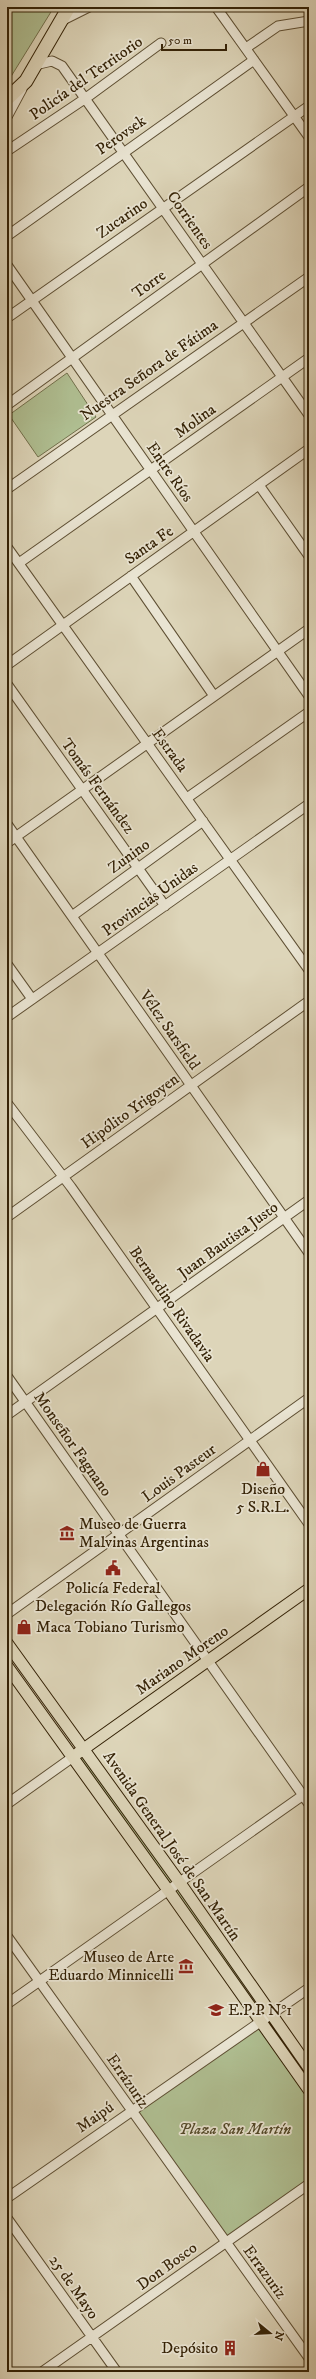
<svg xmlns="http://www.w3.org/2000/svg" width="316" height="2379" viewBox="0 0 316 2379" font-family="'IM FELL DW Pica',serif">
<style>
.green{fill:#afbe91;stroke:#72704c}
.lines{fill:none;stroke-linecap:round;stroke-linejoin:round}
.minor-casing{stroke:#5e4f33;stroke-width:11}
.major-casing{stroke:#342206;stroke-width:13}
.highway-casing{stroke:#342206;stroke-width:15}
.minor{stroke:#e9e4d2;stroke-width:9}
.major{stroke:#ddd5b9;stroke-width:11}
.highway{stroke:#ddd5b9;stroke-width:13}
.labels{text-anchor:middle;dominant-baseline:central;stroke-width:3.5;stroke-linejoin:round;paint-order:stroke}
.street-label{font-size:16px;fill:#342206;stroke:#e9e4d2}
.poi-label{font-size:16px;fill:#342206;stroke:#e9e4d2;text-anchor:start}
.park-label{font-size:16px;font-style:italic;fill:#534929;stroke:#e9e4d2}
</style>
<rect width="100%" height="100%" fill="#ddd5b9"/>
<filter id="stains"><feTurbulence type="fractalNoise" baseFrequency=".005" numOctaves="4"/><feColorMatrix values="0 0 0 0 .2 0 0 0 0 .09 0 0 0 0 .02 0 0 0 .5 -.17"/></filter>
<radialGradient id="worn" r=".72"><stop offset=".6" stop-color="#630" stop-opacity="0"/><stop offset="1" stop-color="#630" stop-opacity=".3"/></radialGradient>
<path class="green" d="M 11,7 L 54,7 L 7,83 L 7,13 Z
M 67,373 L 96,417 L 38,457 L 9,415 Z
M 82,1756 L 174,1881 L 171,1884 L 80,1761 L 80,1757 Z
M 178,1888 L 266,2013 L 263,2018 L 175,1892 Z
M 261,2022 L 309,2090 L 309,2184 L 225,2242 L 131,2111 Z
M 270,2023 L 273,2023 L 309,2074 L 309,2085 L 268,2024 Z"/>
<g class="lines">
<g class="minor-casing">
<path id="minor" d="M 216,7 L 309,137
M 61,21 L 89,7
M 246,48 L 278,26 L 309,21
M 35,65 L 52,61 L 62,66 L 309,415
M 7,117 L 22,89
M 7,151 L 86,98 L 161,43
M 7,236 L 254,60
M 7,265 L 309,696
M 7,318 L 309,106
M 7,405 L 309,187
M 259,485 L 309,556
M 7,489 L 309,277
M 7,547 L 309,970
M 19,563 L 309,358
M 131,576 L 214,696
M 7,665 L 309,449
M 7,684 L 165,906
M 187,798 L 309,712
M 7,824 L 309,1253
M 7,843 L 309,629
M 72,916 L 203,821
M 7,964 L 32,999
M 7,1017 L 309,804
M 7,1103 L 71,1187 L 309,1524
M 7,1217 L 309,1001
M 7,1376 L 309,1804
M 7,1415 L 309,1200
M 7,1614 L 309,1398
M 7,1804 L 73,1757
M 7,1936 L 309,2358
M 7,2004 L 309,1791
M 7,2198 L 309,1988
M 7,2218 L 117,2372
M 42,2372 L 309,2184"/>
</g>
<g class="major-casing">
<path id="major" d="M 7,1643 L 180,1883 L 309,2068
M 7,1666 L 168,1890 L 309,2090
M 78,1753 L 309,1589"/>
</g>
<g class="highway-casing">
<path id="highway" d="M 7,99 L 26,81 L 69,7"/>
</g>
<use href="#minor" class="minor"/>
<use href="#major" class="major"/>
<use href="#highway" class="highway"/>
</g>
<defs>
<g id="shop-bare" transform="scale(1.2)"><path d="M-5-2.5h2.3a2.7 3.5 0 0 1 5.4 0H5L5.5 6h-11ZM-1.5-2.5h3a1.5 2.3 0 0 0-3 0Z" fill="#8f2418" stroke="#e9e4d2" stroke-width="2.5" paint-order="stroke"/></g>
<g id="museum-bare" transform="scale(1.2)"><path d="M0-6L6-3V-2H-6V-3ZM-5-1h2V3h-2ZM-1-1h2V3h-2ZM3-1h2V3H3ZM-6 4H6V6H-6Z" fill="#8f2418" stroke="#e9e4d2" stroke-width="2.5" paint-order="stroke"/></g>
<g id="civic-bare" transform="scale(1.2)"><path d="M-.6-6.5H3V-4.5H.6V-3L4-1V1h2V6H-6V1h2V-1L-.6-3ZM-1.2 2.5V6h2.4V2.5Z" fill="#8f2418" stroke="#e9e4d2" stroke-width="2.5" paint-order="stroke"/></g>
<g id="school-bare" transform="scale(1.2)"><path d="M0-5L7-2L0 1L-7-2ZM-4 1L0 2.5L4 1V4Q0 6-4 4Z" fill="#8f2418" stroke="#e9e4d2" stroke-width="2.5" paint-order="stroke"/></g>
<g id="building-bare" transform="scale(1.2)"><path d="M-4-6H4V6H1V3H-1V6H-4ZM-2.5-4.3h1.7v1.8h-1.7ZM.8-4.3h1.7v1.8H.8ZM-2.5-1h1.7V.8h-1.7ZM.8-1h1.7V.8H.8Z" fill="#8f2418" stroke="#e9e4d2" stroke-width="2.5" paint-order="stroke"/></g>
</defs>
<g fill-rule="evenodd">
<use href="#shop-bare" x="263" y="1469"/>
<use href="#museum-bare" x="67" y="1533"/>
<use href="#civic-bare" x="113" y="1568"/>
<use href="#shop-bare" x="24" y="1627"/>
<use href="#museum-bare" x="186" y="1966"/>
<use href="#school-bare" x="216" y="2010"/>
<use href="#building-bare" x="230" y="2348"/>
</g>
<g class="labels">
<g class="street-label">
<text transform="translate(86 78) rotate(-35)">Policía del Territorio</text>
<text transform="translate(121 135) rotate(-35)">Perovsek</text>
<text transform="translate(122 218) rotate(-35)">Zucarino</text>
<text transform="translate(190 220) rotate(55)">Corrientes</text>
<text transform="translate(149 284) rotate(-36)">Torre</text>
<text transform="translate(149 370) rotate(-35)">Nuestra Señora de Fátima</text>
<text transform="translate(195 421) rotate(-36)">Molina</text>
<text transform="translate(170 472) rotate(55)">Entre Ríos</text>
<text transform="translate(149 545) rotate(-35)">Santa Fe</text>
<text transform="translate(170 750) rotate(54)">Estrada</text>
<text transform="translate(98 786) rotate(54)">Tomás Fernández</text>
<text transform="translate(129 856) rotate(-36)">Zunino</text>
<text transform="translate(150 899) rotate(-36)">Provincias Unidas</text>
<text transform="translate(170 1030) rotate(55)">Vélez Sarsfield</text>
<text transform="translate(130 1111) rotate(-36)">Hipólito Yrigoyen</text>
<text transform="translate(228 1240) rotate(-36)">Juan Bautista Justo</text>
<text transform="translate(172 1304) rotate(55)">Bernardino Rivadavia</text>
<text transform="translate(73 1444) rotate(55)">Monseñor Fagnano</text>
<text transform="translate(179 1473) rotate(-36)">Louis Pasteur</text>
<text transform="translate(182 1660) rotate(-35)">Mariano Moreno</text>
<text transform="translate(172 1846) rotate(55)">Avenida General José de San Martín</text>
<text transform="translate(128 2081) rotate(55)">Errázuriz</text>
<text transform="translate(95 2117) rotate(-35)">Maipú</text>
<text transform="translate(167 2266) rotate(-36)">Don Bosco</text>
<text transform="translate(265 2272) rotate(54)">Errazuriz</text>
<text transform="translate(74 2287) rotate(55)">25 de Mayo</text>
</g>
<g class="poi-label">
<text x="263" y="1489" text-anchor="middle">Diseño<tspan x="263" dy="18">5 S.R.L.</tspan></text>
<text x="79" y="1524">Museo de Guerra<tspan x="79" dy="18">Malvinas Argentinas</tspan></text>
<text x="113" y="1588" text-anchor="middle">Policía Federal<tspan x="113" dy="18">Delegación Río Gallegos</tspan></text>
<text x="36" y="1627">Maca Tobiano Turismo</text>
<text x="174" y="1957" text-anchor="end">Museo de Arte<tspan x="174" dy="18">Eduardo Minnicelli</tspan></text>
<text x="228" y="2010">E.P.P N°1</text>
<text x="218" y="2348" text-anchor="end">Depósito</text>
</g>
<g class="park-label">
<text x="235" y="2129">Plaza San Martín</text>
</g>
</g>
<rect width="316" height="2379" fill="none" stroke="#ddd5b9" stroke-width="24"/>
<rect x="8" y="8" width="300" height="2363" fill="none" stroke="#342206" stroke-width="2"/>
<rect x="12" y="12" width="292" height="2355" fill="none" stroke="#342206"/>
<g transform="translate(270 2333) rotate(108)" stroke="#e9e4d2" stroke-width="3" paint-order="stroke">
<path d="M0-3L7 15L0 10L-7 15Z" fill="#342206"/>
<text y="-6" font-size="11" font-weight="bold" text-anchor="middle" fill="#342206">N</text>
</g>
<path d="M162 44v6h64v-6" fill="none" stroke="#342206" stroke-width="2"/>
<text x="168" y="44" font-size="12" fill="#342206" stroke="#e9e4d2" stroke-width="3" paint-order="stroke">50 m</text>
<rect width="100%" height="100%" filter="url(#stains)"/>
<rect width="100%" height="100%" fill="url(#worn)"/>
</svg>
